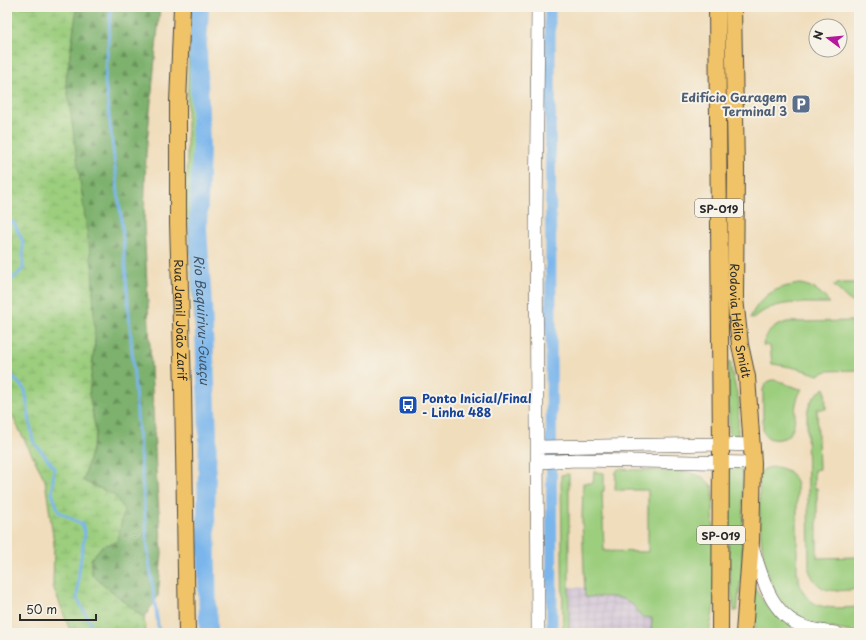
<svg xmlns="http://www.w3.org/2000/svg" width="866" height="640" viewBox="0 0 866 640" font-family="'Playpen Sans',sans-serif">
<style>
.industrial{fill:url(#industrial-grid)}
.green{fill:#9cce7e;stroke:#647c54}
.forest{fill:url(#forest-firs);stroke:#546e4c}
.wetland{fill:url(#wetland-marsh);stroke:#647c54}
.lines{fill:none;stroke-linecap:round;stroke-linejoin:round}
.stream{stroke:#7ab6ec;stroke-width:3}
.canal{stroke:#7ab6ec;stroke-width:11}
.river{stroke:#7ab6ec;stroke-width:18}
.minor-casing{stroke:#494641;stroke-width:14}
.major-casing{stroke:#494641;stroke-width:18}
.minor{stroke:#fff;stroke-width:13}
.major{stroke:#f0c369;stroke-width:16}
.labels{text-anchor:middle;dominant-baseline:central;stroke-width:4;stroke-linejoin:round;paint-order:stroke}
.shield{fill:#f7f3e8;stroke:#686764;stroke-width:1}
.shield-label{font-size:11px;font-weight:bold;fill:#2b2b2b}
.service-label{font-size:12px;font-weight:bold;fill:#4e5e75;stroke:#f7f3e8;text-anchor:end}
.street-label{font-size:12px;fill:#2b2b2b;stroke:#f7f3e8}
.transit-label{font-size:12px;font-weight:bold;fill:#164399;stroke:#f7f3e8;text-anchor:start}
.water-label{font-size:13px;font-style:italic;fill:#435565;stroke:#f7f3e8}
</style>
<defs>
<pattern id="industrial-grid" width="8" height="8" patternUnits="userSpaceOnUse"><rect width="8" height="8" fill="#ccbed4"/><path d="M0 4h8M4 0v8" fill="none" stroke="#afa3b6"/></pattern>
<pattern id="forest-firs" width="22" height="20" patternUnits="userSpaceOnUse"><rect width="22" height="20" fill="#7db16d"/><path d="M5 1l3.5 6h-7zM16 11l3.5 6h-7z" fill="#67905a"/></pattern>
<pattern id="wetland-marsh" width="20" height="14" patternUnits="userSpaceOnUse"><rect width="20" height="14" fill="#9cce7e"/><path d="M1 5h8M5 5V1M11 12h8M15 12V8" fill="none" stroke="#87b16d"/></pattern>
</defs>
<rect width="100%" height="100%" fill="#f7f3e8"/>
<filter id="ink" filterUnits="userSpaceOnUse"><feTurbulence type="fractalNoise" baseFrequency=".025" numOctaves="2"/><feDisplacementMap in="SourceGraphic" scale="8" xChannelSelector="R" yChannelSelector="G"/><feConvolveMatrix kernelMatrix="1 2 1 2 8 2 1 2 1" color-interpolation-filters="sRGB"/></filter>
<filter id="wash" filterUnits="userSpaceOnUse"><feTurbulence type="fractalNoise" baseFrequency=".012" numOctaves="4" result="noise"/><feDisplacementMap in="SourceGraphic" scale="16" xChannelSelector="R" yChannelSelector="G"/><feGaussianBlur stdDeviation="0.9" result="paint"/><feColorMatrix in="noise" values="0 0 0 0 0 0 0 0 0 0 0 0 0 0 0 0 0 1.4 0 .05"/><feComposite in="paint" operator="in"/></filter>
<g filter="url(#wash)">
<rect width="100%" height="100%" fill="#f0ddbc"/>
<path class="industrial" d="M 568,587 L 587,588 L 588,597 L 629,598 L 652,616 L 651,633 L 569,633 Z"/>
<path class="green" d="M 190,7 L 197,7 L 195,42 L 195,160 L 192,175 L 193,225 L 196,240 L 194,248 L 195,266 L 197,278 L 202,317 L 203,361 L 202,363 L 198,364 L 187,212 L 187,112 Z
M 841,283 L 859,283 L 859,302 L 851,302 L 833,285 Z
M 800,284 C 816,287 820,292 830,303 C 802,304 775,298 753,319 L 750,318 C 761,295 775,287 800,284 Z
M 859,321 L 859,370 L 827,371 L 818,375 C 802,369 788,366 772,364 L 770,346 L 763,345 C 766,331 774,326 787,322 Z
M 730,361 L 731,363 L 732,373 L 739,401 L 738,433 L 738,438 L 735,440 L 729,437 L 728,362 Z
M 773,380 C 784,381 791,388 802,389 C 799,394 797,398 796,404 C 794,415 797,432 784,438 C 780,439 776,440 772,439 C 767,438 765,435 763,431 L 763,390 C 765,384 767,381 773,380 Z
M 825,388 L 826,409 L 817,409 L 819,469 L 814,470 L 814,488 L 817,488 L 817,558 L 859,557 L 859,589 C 836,591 819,596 809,570 L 807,417 C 808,403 813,395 825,388 Z
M 731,466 L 742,469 L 743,513 L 742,571 L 737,611 L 734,611 L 729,573 L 727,473 Z
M 776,467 C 789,469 794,474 797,486 L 797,572 C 803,611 826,609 859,607 L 859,632 L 857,633 C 839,629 817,628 801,619 C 755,592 761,525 759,480 C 759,468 766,468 776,467 Z
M 618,469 L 689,472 L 703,477 L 713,487 L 714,606 L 709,633 L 651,633 L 652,618 L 641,617 C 638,611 635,606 629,602 C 620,595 597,597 585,597 L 582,519 L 583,483 L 593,483 L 594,472 L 604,473 L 604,491 L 602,491 L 604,551 L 648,552 L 648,490 L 615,490 L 616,472 Z
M 569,474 L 569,633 L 563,633 L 561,475 Z
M 752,583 C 769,612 778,622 809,633 L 756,633 Z"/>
<path class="forest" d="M 77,7 L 160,7 L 146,153 L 144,222 L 156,470 L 162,553 L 158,596 L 144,618 L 92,576 L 91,559 L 102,546 L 114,495 L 83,481 L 96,433 L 89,394 L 95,340 L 66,80 Z"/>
<path class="wetland" d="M 7,7 L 77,7 L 66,80 L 92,267 L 95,340 L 89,394 L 96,433 L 83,481 L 114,495 L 124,509 L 117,542 L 102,546 L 91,559 L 92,575 L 144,618 L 146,633 L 71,633 L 53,586 L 54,543 L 45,480 L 7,406 L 7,271 L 10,268 L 11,235 L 7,231 Z"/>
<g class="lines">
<path class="stream" d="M 111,7 L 105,81 L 122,226 L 148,552 L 159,633
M 7,220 L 14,223 L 23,242 L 23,269 L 7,284
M 7,365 L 11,375 L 25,390 L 33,441 L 54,467 L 52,493 L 59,512 L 82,524 L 85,533 L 79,571 L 77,598 L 92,626 L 122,633"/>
<path class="canal" d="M 550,7 L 552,633"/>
<path class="river" id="s1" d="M 200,7 L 198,44 L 201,149 L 198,229 L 203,305 L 208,435 L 206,508 L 208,633"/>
</g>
</g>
<g filter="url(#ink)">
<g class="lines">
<g class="minor-casing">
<path id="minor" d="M 538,7 L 536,225 L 538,633
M 538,447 L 721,444 L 752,445
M 538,462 L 577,460 L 753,463
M 752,546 C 763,580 771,619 811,629 C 819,631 828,632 836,633"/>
</g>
<g class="major-casing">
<g id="major">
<path id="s2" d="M 182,7 L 178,102 L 178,223 L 183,389 L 187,633"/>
<path d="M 717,7 L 721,444 L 720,633"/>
<path id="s3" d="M 733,7 L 736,168 L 735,298 L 740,345 L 747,377 L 753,463 L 751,541 L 744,633"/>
</g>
</g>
<use href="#minor" class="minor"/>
<use href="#major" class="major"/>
</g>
</g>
<defs>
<g id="parking-square" transform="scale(1)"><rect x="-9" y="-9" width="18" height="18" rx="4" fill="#5c6f8a" stroke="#f7f3e8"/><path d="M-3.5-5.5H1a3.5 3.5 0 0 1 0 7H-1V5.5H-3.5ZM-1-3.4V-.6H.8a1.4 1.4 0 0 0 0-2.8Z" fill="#fff"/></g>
<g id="bus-square" transform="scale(1)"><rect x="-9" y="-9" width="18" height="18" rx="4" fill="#1a4fb4" stroke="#f7f3e8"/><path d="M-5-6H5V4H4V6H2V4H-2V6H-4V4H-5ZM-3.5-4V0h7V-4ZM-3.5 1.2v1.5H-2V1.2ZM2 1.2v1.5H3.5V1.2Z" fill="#fff"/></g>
</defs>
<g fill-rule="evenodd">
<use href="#parking-square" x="801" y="104"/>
<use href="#bus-square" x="408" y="405"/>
</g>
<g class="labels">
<g class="shield">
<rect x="695" y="199" width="48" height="18" rx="3"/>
<rect x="697" y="526" width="48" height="18" rx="3"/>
</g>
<g class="shield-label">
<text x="719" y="208">SP-019</text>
<text x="721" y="535">SP-019</text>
</g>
<g class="service-label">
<text x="787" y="97">Edifício Garagem<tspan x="787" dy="14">Terminal 3</tspan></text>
</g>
<g class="street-label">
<text stroke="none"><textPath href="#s2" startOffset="313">Rua Jamil João Zarif</textPath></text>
<text stroke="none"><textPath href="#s3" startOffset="314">Rodovia Hélio Smidt</textPath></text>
</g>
<g class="transit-label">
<text x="422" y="398">Ponto Inicial/Final<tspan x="422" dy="14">- Linha 488</tspan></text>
</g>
<g class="water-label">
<text stroke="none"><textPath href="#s1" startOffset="313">Rio Baquirivu-Guaçu</textPath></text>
</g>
</g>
<rect width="866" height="640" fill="none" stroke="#f7f3e8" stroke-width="24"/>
<g transform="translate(828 38) rotate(286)"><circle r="19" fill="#f7f3e8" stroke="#a5a39c"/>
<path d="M0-3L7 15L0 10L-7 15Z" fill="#b5179e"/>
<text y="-6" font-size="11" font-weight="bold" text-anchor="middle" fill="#2b2b2b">N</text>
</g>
<path d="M20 614v6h76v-6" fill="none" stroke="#2b2b2b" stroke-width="2"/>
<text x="26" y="614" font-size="12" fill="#2b2b2b" stroke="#f7f3e8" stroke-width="3" paint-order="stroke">50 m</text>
</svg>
